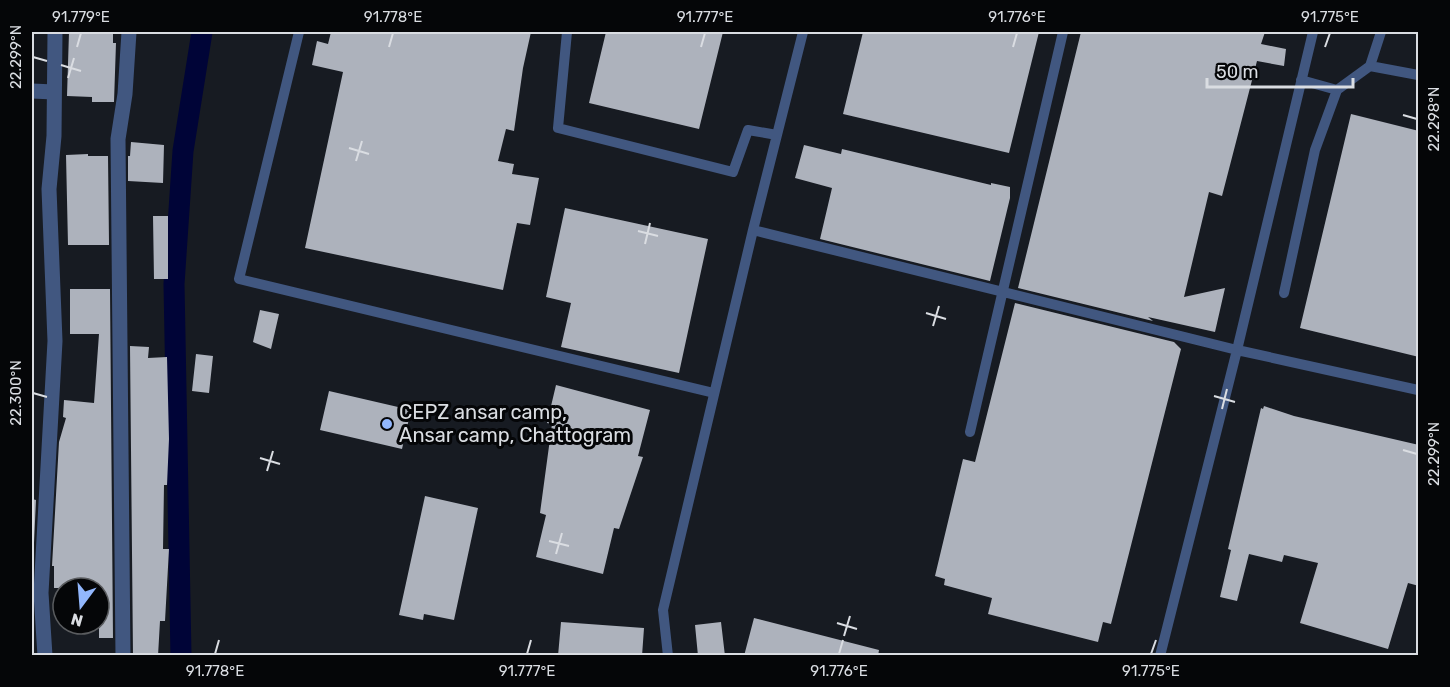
<svg xmlns="http://www.w3.org/2000/svg" width="1450" height="687" viewBox="0 0 1450 687" font-family="Rubik,sans-serif">
<style>
.lines{fill:none;stroke-linecap:round;stroke-linejoin:round}
.canal{stroke:#000437;stroke-width:21}
.building{fill:#adb2bc}
.lane{stroke:#415780;stroke-width:10}
.street{stroke:#415780;stroke-width:15}
.ticks{fill:none;stroke:#dadde2;stroke-width:2}
.poi-dot{fill:#92b7fd;stroke:#050608;stroke-width:2}
.labels{text-anchor:middle;dominant-baseline:central;stroke-width:6;stroke-linejoin:round;paint-order:stroke}
.poi-label{font-size:20px;fill:#dadde2;stroke:#050608;text-anchor:start}
.neatline{fill:none;stroke:#dadde2;stroke-width:2}
.ticks-label{font-size:15px;text-anchor:middle;fill:#dadde2}
</style>
<rect width="100%" height="100%" fill="#171b22"/>
<g class="lines">
<path class="canal" d="M 181,656 L 174,284 L 183,151 L 202,32"/>
</g>
<path class="building" d="M 69,32 L 113,32 L 113,43 L 116,43 L 114,102 L 92,102 L 92,97 L 67,96 Z
M 331,32 L 531,32 L 523,68 L 514,131 L 506,129 L 498,161 L 514,164 L 512,174 L 539,178 L 530,225 L 517,223 L 503,290 L 305,248 L 343,72 L 312,65 L 317,41 L 328,44 Z
M 606,32 L 723,32 L 699,129 L 589,103 Z
M 863,32 L 1039,32 L 1009,153 L 843,114 Z
M 1081,32 L 1265,32 L 1261,44 L 1286,49 L 1284,66 L 1257,61 L 1222,196 L 1209,192 L 1184,297 L 1225,288 L 1215,332 L 1148,317 L 1153,321 L 1018,288 Z
M 1351,114 L 1419,131 L 1419,357 L 1300,328 Z
M 131,142 L 164,145 L 163,183 L 128,181 L 128,156 L 130,156 Z
M 804,145 L 841,154 L 842,149 L 991,185 L 991,183 L 1010,187 L 1010,198 L 990,281 L 820,239 L 832,188 L 795,178 Z
M 88,154 L 88,156 L 108,156 L 109,243 L 109,245 L 68,245 L 66,155 Z
M 565,208 L 708,239 L 679,373 L 561,347 L 571,303 L 546,297 Z
M 153,216 L 168,216 L 168,279 L 154,279 Z
M 70,289 L 110,289 L 113,638 L 99,638 L 99,588 L 54,588 L 54,566 L 52,566 L 59,442 L 66,418 L 63,417 L 64,400 L 94,403 L 99,334 L 70,334 Z
M 1015,303 L 1174,342 L 1181,349 L 1111,624 L 1103,622 L 1098,642 L 988,614 L 992,598 L 944,585 L 945,579 L 935,576 L 963,459 L 975,462 Z
M 260,310 L 279,314 L 271,349 L 253,342 Z
M 130,346 L 149,347 L 148,358 L 167,357 L 169,439 L 167,485 L 164,485 L 163,549 L 169,549 L 165,621 L 160,621 L 158,656 L 133,656 Z
M 196,354 L 213,356 L 209,393 L 192,391 Z
M 556,385 L 650,410 L 638,456 L 643,457 L 619,529 L 614,528 L 603,574 L 536,557 L 546,515 L 540,513 L 552,424 L 547,423 Z
M 329,391 L 411,410 L 402,449 L 320,430 Z
M 1264,406 L 1294,416 L 1419,445 L 1419,586 L 1408,583 L 1388,649 L 1300,623 L 1318,563 L 1284,555 L 1282,562 L 1249,554 L 1237,601 L 1220,597 L 1231,550 L 1228,549 L 1261,408 L 1263,409 Z
M 425,496 L 478,508 L 454,620 L 424,614 L 423,620 L 399,615 Z
M 32,499 L 36,500 L 33,564 L 32,564 Z
M 754,618 L 879,650 L 878,656 L 744,656 Z
M 561,622 L 644,628 L 642,656 L 558,656 Z
M 721,622 L 725,656 L 698,656 L 695,625 Z"/>
<g class="lines">
<path class="lane" d="M 299,32 L 239,279 L 714,393
M 567,32 L 558,128 L 733,172 L 748,130 L 777,135
M 1370,66 L 1418,75
M 1301,80 L 1337,90 L 1370,66 L 1381,32
M 753,230 L 1237,350 L 1418,390
M 1284,293 L 1315,150 L 1337,90
M 970,432 L 1063,32
M 668,656 L 663,610 L 753,230 L 803,32
M 1160,656 L 1237,350 L 1313,32"/>
<path class="street" d="M 32,91 L 54,92
M 45,656 L 41,593 L 55,341 L 49,189 L 54,136 L 55,32
M 123,656 L 118,139 L 125,94 L 129,32"/>
</g>
<path class="ticks" d="M 77,47 L 81,33M 389,47 L 393,33M 701,47 L 705,33M 1013,47 L 1017,33M 1325,47 L 1330,33M 33,57 L 47,61M 61,65 L 81,71M 68,78 L 74,58M 1403,115 L 1417,119M 349,148 L 369,154M 356,161 L 362,141M 638,231 L 658,236M 645,244 L 650,223M 926,313 L 946,319M 933,326 L 939,306M 33,393 L 47,397M 1214,396 L 1235,402M 1222,409 L 1227,389M 1403,450 L 1417,454M 260,458 L 280,464M 267,471 L 273,451M 549,541 L 569,546M 556,554 L 562,533M 837,623 L 857,629M 844,636 L 850,616M 215,654 L 219,640M 527,654 L 531,640M 839,654 L 843,640M 1151,654 L 1156,640"/>
<circle class="poi-dot" cx="387" cy="424" r="6"/>
<g class="labels">
<g class="poi-label">
<text x="399" y="412">CEPZ ansar camp,<tspan x="399" dy="23">Ansar camp, Chattogram</tspan></text>
</g>
</g>
<rect width="1450" height="687" fill="none" stroke="#050608" stroke-width="66"/>
<g transform="translate(81 606) rotate(196)"><circle r="28" fill="#050608" stroke="#5a5c5f" stroke-width="1.5"/>
<path d="M0-4.5L10 22L0 15L-10 22Z" fill="#92b7fd"/>
<text y="-9" font-size="16" font-weight="bold" text-anchor="middle" fill="#dadde2">N</text>
</g>
<path d="M1207 78v9h146v-9" fill="none" stroke="#dadde2" stroke-width="3"/>
<text x="1216" y="78" font-size="18" fill="#dadde2" stroke="#050608" stroke-width="4.5" paint-order="stroke">50 m</text>
<rect x="33" y="33" width="1384" height="621" class="neatline"/>
<g class="ticks-label">
<text x="81" y="22">91.779°E</text>
<text x="393" y="22">91.778°E</text>
<text x="705" y="22">91.777°E</text>
<text x="1017" y="22">91.776°E</text>
<text x="1330" y="22">91.775°E</text>
<text transform="translate(16 57) rotate(-90)" y="5">22.299°N</text>
<text transform="translate(1434 119) rotate(-90)" y="5">22.298°N</text>
<text transform="translate(16 393) rotate(-90)" y="5">22.300°N</text>
<text transform="translate(1434 454) rotate(-90)" y="5">22.299°N</text>
<text x="215" y="676">91.778°E</text>
<text x="527" y="676">91.777°E</text>
<text x="839" y="676">91.776°E</text>
<text x="1151" y="676">91.775°E</text>
</g>
</svg>
